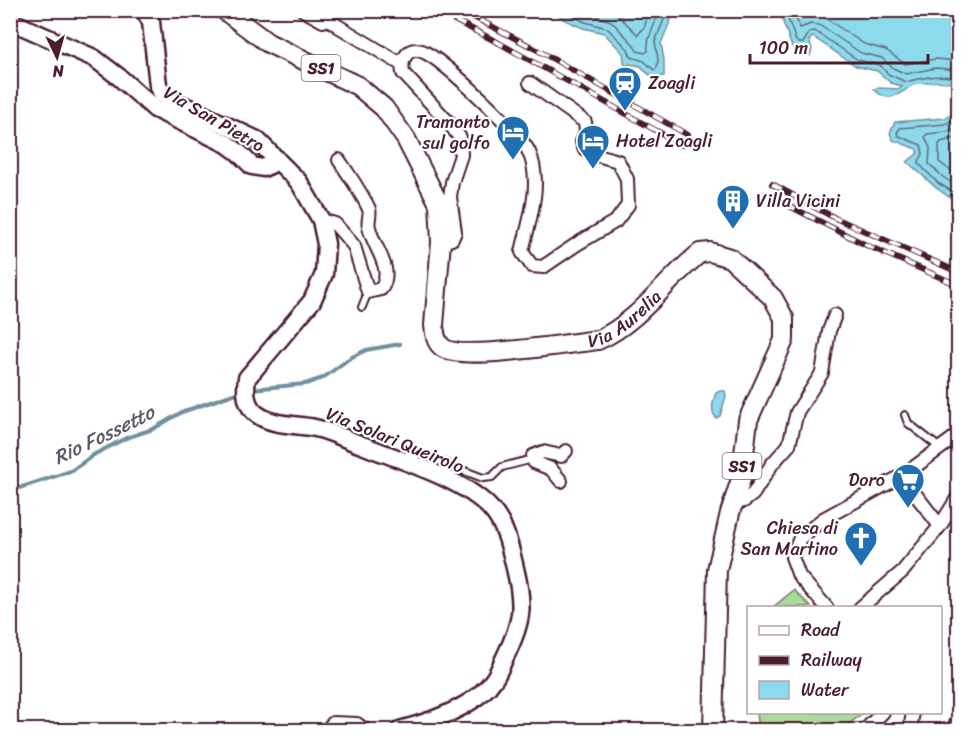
<svg xmlns="http://www.w3.org/2000/svg" width="969" height="741" viewBox="0 0 969 741" font-family="Sriracha,sans-serif">
<style>
.green{fill:#a8db9c;stroke:#797d64;stroke-width:1.5}
.water{fill:#8cdaec;stroke:#728f9f;stroke-width:1.5}
.pier{fill:#fff}
.lines{fill:none;stroke-linecap:round;stroke-linejoin:round}
.shore{stroke:#646a78;stroke-width:1.5}
.stream{stroke:#728f9f;stroke-width:4}
.lane-casing{stroke:#4a1f2b;stroke-width:10}
.street-casing{stroke:#4a1f2b;stroke-width:16}
.secondary-casing{stroke:#4a1f2b;stroke-width:21}
.primary-casing{stroke:#4a1f2b;stroke-width:22}
.lane{stroke:#fff;stroke-width:6}
.street{stroke:#fff;stroke-width:12}
.secondary{stroke:#fff;stroke-width:16}
.primary{stroke:#fff;stroke-width:18}
.rail-casing{stroke:#4a1f2b;stroke-width:6}
.rail{stroke:#fff;stroke-width:4;stroke-dasharray:11;stroke-linecap:butt}
.labels{text-anchor:middle;dominant-baseline:central;stroke-width:4.5;stroke-linejoin:round;paint-order:stroke}
.shield{fill:#fff;stroke:#80626b;stroke-width:1.5}
.shield-label{font-size:16px;font-weight:bold;fill:#4a1f2b}
.poi-label{font-size:18px;fill:#4a1f2b;stroke:#fff;text-anchor:start}
.street-label{font-size:18px;fill:#4a1f2b;stroke:#fff}
.water-label{font-size:20px;font-style:italic;fill:#5e5765;stroke:#fff}
</style>
<rect width="100%" height="100%" fill="#fff"/>
<filter id="ink" filterUnits="userSpaceOnUse"><feTurbulence type="fractalNoise" baseFrequency=".0167" numOctaves="2"/><feDisplacementMap in="SourceGraphic" scale="12" xChannelSelector="R" yChannelSelector="G"/><feConvolveMatrix kernelMatrix="1 2 1 2 8 2 1 2 1" color-interpolation-filters="sRGB"/></filter>
<g filter="url(#ink)">
<path class="green" d="M 794,590 L 811,607 L 773,607 Z
M 757,713 L 757,712 L 864,713 L 840,730 L 759,730 Z"/>
<path class="water" d="M 553,11 L 671,11 L 672,17 L 661,43 L 664,60 L 664,76 C 654,78 646,74 641,66 L 630,64 L 625,67 L 623,53 L 604,33 L 583,28 L 565,20 Z
M 779,11 L 958,11 L 958,84 C 945,81 929,81 916,85 C 901,90 890,107 874,89 L 877,88 L 900,89 L 902,86 L 891,83 L 877,71 L 856,66 L 813,37 L 809,40 L 812,49 L 810,56 L 792,47 Z
M 958,112 L 958,202 C 937,192 925,176 907,162 L 917,154 L 917,149 L 893,140 L 890,133 L 895,122 L 945,118 Z
M 720,391 L 725,391 L 726,396 L 720,416 L 716,418 C 710,410 713,401 716,393 Z"/>
<path class="pier" d="M 937,82 L 955,83 L 958,84 L 958,87 L 937,85 L 918,87 L 903,97 L 889,100 L 876,96 L 879,95 L 889,97 L 901,95 L 909,88 L 917,84 Z"/>
<g class="lines">
<path class="shore" d="M 562,10 L 585,22 L 607,28 L 628,49 L 631,57 L 644,61 L 654,70 L 657,68 L 658,59 L 655,42 L 665,17 L 665,10
M 576,10 L 611,21 L 633,44 L 637,51 L 645,53 L 648,51 C 646,36 657,25 658,10
M 608,10 L 618,15 L 638,35 L 645,26 L 648,10
M 785,10 L 796,41 L 799,43 L 803,43 L 809,33 L 815,31 L 858,60 L 880,65 L 888,74 L 906,82 C 923,77 940,74 958,78
M 793,10 L 800,28 L 811,24 L 819,25 L 861,53 L 882,58 L 893,68 L 906,74 L 936,68 L 958,70
M 802,10 L 805,15 L 816,15 L 824,17 L 864,44 L 886,50 L 905,64 L 936,59 L 958,61
M 958,118 L 945,124 L 900,128 L 897,133 L 899,136 L 921,145 L 923,154 L 919,161 L 919,164 L 938,183 L 958,195
M 958,127 L 947,132 L 927,134 L 925,137 L 930,148 L 929,164 L 943,177 L 958,187
M 958,137 L 941,142 L 939,144 L 939,162 L 958,176"/>
<path class="stream" d="M 252,389 L 305,384 L 323,378 L 350,358 L 366,350 L 400,344
M 10,491 L 71,471 L 95,454 L 126,438 L 153,429 L 182,412 L 242,391"/>
<g class="lane-casing">
<path id="lane" d="M 362,307 L 368,292
M 905,415 L 908,423 L 940,448
M 404,458 L 409,454 L 420,454 L 483,478 L 492,477 L 502,467 L 533,459"/>
</g>
<g class="street-casing">
<path id="street" d="M 303,10 L 323,21
M 316,10 L 338,26 L 401,64
M 321,220 L 335,224 L 354,246 L 368,292 L 381,289 C 395,268 373,248 369,227 C 367,221 371,214 369,209 C 361,192 349,175 339,160
M 441,242 L 452,239 L 455,232 L 450,197 L 452,182 L 461,155 L 460,138 L 450,124 L 403,73 C 400,57 410,44 426,53 C 446,63 520,133 529,152 C 543,184 529,220 522,252 L 532,266 L 543,267 L 577,244 L 616,221 L 628,205 L 627,179 L 618,161 L 594,154 L 584,148 L 582,142 L 586,132 L 585,122 L 530,83
M 901,476 L 940,526
M 561,481 L 551,469 L 534,462 L 533,456 L 543,452 L 561,456 L 566,451
M 733,504 L 744,501 L 753,494 L 772,464 L 789,445 L 797,412 L 822,373 L 829,331 L 835,315
M 827,608 L 799,576 L 792,557 L 800,538 L 823,519 L 905,474 L 958,435
M 860,608 L 903,571 L 940,526 L 958,497
M 327,730 L 333,723 L 357,724 L 365,730
M 865,730 L 883,712
M 910,730 L 913,712"/>
</g>
<g class="secondary-casing">
<path id="secondary" d="M 144,10 L 151,22 L 158,85 L 162,94 L 170,99 L 257,140 L 299,182 L 321,220 L 326,244 L 324,274 L 312,301 L 247,378 C 245,392 245,406 258,415 C 274,426 296,424 315,428 C 331,431 347,440 362,445 C 400,460 464,479 491,509 C 506,526 510,547 515,568 C 524,605 523,620 506,655 C 502,663 499,672 494,679 C 476,707 430,722 400,730
M 10,21 L 94,58 L 119,77 L 155,109 L 227,144 L 238,152 L 252,166 L 263,168 L 270,165 L 276,158"/>
</g>
<g class="primary-casing">
<g id="primary">
<path id="s1" d="M 224,10 L 268,43 L 358,86 L 384,108 L 406,139 L 439,204 L 441,242 L 434,325 C 435,333 435,341 442,347 C 459,362 571,343 598,340 C 639,322 665,281 700,253 L 710,252 L 730,258 L 773,298 L 784,318 L 784,340 L 748,420 L 741,479 L 730,513 L 717,570 L 713,730"/>
<path d="M 956,730 L 958,726"/>
</g>
</g>
<use href="#lane" class="lane"/>
<use href="#street" class="street"/>
<use href="#secondary" class="secondary"/>
<use href="#primary" class="primary"/>
<g class="rail-casing">
<path id="rail" d="M 435,10 L 499,43 L 682,145
M 460,10 L 530,46 L 688,135
M 772,184 L 835,218 L 958,272
M 766,194 L 866,245 L 958,285"/>
</g>
<use href="#rail" class="rail"/>
</g>
</g>
<defs>
<g id="station-pin" transform="scale(1.725)"><path d="M0 17L-7.5 6A9.5 9.5 0 1 1 7.5 6Z" fill="#1f6fb2" stroke="#fff"/><path d="M-3-6H3Q5-6 5-4V2Q5 4 3 4L4.5 6H3L1.5 4h-3L-3 6H-4.5L-3 4Q-5 4-5 2V-4Q-5-6-3-6ZM-3.5-4v3h7v-3ZM-3.5 1v1.5H-2V1ZM2 1v1.5H3.5V1Z" fill="#fff"/></g>
<g id="hotel-pin" transform="scale(1.725)"><path d="M0 17L-7.5 6A9.5 9.5 0 1 1 7.5 6Z" fill="#1f6fb2" stroke="#fff"/><path d="M-6-4.5h1.5V1H6V5H4.5V3h-9V5H-6ZM-4 0a1.8 1.8 0 1 1 3.6 0ZM.5 0V-2.5h3Q6-2.5 6 0Z" fill="#fff"/></g>
<g id="building-pin" transform="scale(1.725)"><path d="M0 17L-7.5 6A9.5 9.5 0 1 1 7.5 6Z" fill="#1f6fb2" stroke="#fff"/><path d="M-4-6H4V6H1V3H-1V6H-4ZM-2.5-4.3h1.7v1.8h-1.7ZM.8-4.3h1.7v1.8H.8ZM-2.5-1h1.7V.8h-1.7ZM.8-1h1.7V.8H.8Z" fill="#fff"/></g>
<g id="supermarket-pin" transform="scale(1.725)"><path d="M0 17L-7.5 6A9.5 9.5 0 1 1 7.5 6Z" fill="#1f6fb2" stroke="#fff"/><path d="M-6-5.5h2.5l.6 2H6L4.5 2H-2.5L-4.4-4H-6ZM-1.5 3.2a1.3 1.3 0 1 0 .1 0ZM3 3.2a1.3 1.3 0 1 0 .1 0Z" fill="#fff"/></g>
<g id="church-pin" transform="scale(1.725)"><path d="M0 17L-7.5 6A9.5 9.5 0 1 1 7.5 6Z" fill="#1f6fb2" stroke="#fff"/><path d="M-1.2-6h2.4v3.5h3.3v2.4h-3.3V6h-2.4V-.1h-3.3v-2.4h3.3Z" fill="#fff"/></g>
</defs>
<g fill-rule="evenodd">
<use href="#station-pin" x="625" y="83"/>
<use href="#hotel-pin" x="513" y="132"/>
<use href="#hotel-pin" x="593" y="141"/>
<use href="#building-pin" x="733" y="201"/>
<use href="#supermarket-pin" x="908" y="480"/>
<use href="#church-pin" x="861" y="538"/>
</g>
<g class="labels">
<g class="shield">
<rect x="301.5" y="55" width="39" height="26" rx="4.5"/>
<rect x="722.5" y="453" width="39" height="26" rx="4.5"/>
</g>
<g class="shield-label">
<text x="321" y="68">SS1</text>
<text x="742" y="466">SS1</text>
</g>
<g class="poi-label">
<text x="648" y="83">Zoagli</text>
<text x="490" y="122" text-anchor="end">Tramonto<tspan x="490" dy="21">sul golfo</tspan></text>
<text x="616" y="141">Hotel Zoagli</text>
<text x="756" y="201">Villa Vicini</text>
<text x="885" y="480" text-anchor="end">Doro</text>
<text x="838" y="528" text-anchor="end">Chiesa di<tspan x="838" dy="21">San Martino</tspan></text>
</g>
<g class="street-label">
<text transform="translate(214 119) rotate(30)">Via San Pietro</text>
<text stroke="none"><textPath href="#s1" startOffset="636">Via Aurelia</textPath></text>
<text transform="translate(395 440) rotate(22)">Via Solari Queirolo</text>
</g>
<g class="water-label">
<text transform="translate(104 435) rotate(-26)">Rio Fossetto</text>
</g>
</g>
<rect width="969" height="741" fill="none" stroke="#fff" stroke-width="36"/>
<rect x="18" y="18" width="933" height="705" fill="none" stroke="#4a1f2b" stroke-width="2" filter="url(#ink)"/>
<rect x="747" y="606" width="195" height="108" fill="#ffffff" stroke="#b7a5aa" stroke-width="1.5"/>
<rect x="759" y="626" width="30" height="9" fill="#ffffff" stroke="#b7a5aa" stroke-width="1.5"/>
<text x="801" y="636" font-size="18" fill="#4a1f2b">Road</text>
<rect x="759" y="656" width="30" height="9" fill="#4a1f2b" stroke="#b7a5aa" stroke-width="1.5"/>
<text x="801" y="666" font-size="18" fill="#4a1f2b">Railway</text>
<rect x="759" y="681" width="30" height="18" fill="#8cdaec" stroke="#b7a5aa" stroke-width="1.5"/>
<text x="801" y="696" font-size="18" fill="#4a1f2b">Water</text>
<g transform="translate(57 57) rotate(175)" stroke="#ffffff" stroke-width="4.5" paint-order="stroke">
<path d="M0-4.5L10 22L0 15L-10 22Z" fill="#4a1f2b"/>
<text y="-9" font-size="16" font-weight="bold" text-anchor="middle" fill="#4a1f2b">N</text>
</g>
<path d="M750 54v9h178v-9" fill="none" stroke="#4a1f2b" stroke-width="3"/>
<text x="759" y="54" font-size="18" fill="#4a1f2b" stroke="#ffffff" stroke-width="4.5" paint-order="stroke">100 m</text>
</svg>
